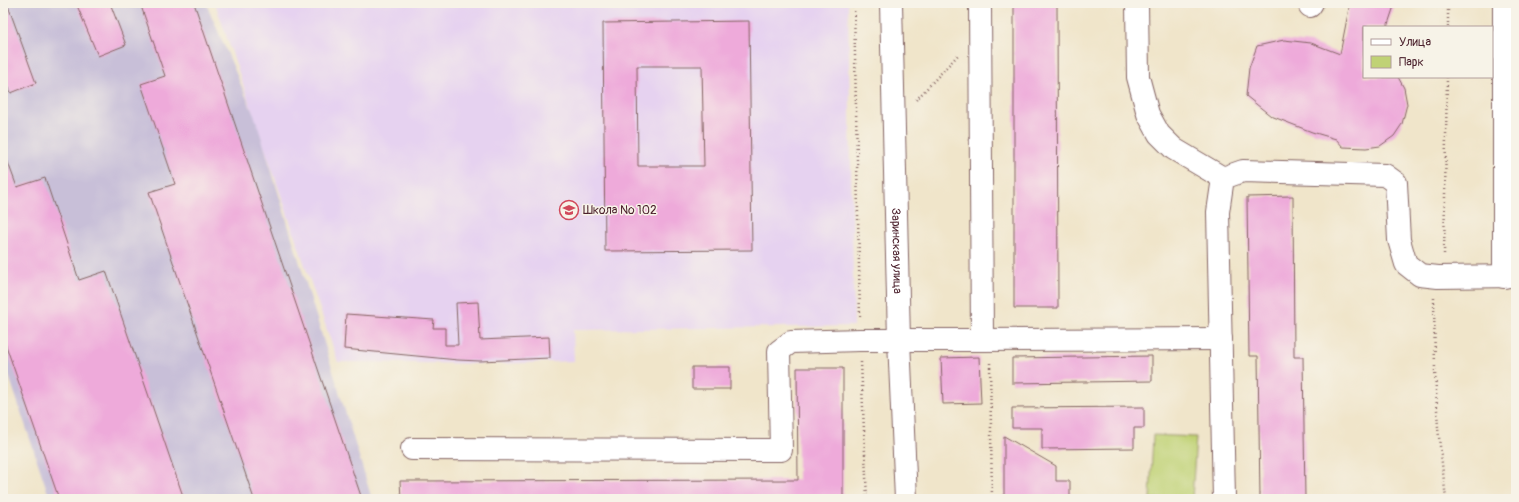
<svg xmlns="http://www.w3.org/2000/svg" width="1519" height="502" viewBox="0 0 1519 502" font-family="Pangolin,sans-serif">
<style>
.built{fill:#e6d2f0}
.industrial{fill:#c8bfd8}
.green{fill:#c0d275;stroke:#857850}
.building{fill:#eeaada;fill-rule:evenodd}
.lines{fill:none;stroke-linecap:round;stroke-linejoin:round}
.minor-casing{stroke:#846463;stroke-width:24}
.path{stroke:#846463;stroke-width:2.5;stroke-dasharray:1 3;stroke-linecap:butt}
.minor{stroke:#fff;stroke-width:22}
.labels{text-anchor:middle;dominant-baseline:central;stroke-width:3;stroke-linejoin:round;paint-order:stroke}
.poi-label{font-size:12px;fill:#4a1f2b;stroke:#f7f3e8;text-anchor:start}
.street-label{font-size:12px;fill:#4a1f2b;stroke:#f7f3e8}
</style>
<rect width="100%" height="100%" fill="#f7f3e8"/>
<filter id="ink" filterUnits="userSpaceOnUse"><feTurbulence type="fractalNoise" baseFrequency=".025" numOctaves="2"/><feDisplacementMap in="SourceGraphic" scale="8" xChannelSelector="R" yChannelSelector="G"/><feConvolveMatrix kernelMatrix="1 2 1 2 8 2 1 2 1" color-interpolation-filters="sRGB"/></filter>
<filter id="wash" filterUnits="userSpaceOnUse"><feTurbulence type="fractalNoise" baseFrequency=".012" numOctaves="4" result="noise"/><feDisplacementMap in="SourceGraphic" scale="16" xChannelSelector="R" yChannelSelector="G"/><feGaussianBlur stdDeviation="0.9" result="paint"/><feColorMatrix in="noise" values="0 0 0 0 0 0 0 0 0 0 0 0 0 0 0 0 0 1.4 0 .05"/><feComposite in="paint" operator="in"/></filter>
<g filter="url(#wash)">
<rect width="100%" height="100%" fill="#f0e5ca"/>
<path class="built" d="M 215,3 L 848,3 L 854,326 L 573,330 L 574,361 L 500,364 L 338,362 Z"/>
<path class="industrial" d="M 3,3 L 206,3 L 256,120 L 372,499 L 50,499 L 3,358 Z"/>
<path class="green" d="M 1153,435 L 1196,437 L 1192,499 L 1150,499 Z"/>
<g id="blocks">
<path class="building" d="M 3,3 L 7,3 L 36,83 L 11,93 L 3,72 Z
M 76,3 L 110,3 L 126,45 L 98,56 Z
M 140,3 L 194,3 L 362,499 L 254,499 L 149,192 L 175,184 L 141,84 L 165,76 Z
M 1014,3 L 1057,3 L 1058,308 L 1014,308 Z
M 1350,3 L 1395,3 L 1387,27 L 1364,27 L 1364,77 L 1398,77 L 1404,88 L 1407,104 L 1402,124 L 1394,136 L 1380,146 L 1366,148 L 1343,147 L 1336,139 L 1312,132 L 1271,116 L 1246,96 L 1249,68 L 1257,46 L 1284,40 L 1311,43 L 1340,54 Z
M 749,21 L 752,250 L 605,251 L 603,23 ZM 637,66 L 702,66 L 704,166 L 638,166 Z
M 3,149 L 17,187 L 45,178 L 79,280 L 106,271 L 184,499 L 59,499 L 3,337 Z
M 1293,196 L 1294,357 L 1303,357 L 1305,499 L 1260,499 L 1258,356 L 1249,356 L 1247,197 Z
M 478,302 L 480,340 L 549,337 L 550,358 L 480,361 L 458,360 L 344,349 L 346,314 L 434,320 L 433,328 L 445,328 L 445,345 L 458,345 L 456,303 Z
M 1152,356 L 1152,381 L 1012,383 L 1012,358 Z
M 979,357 L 981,403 L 943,404 L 941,358 Z
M 692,367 L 730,367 L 730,389 L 692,389 Z
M 797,368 L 843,368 L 843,499 L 401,499 L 400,481 L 798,480 Z
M 1144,407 L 1144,428 L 1134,428 L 1134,448 L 1042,449 L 1042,428 L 1012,428 L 1012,408 Z
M 1004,436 L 1056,466 L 1056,481 L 1070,481 L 1070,499 L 1004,499 Z"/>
</g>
</g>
<g filter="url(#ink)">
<use href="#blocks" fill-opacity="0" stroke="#846463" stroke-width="1"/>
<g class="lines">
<g class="minor-casing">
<g id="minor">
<path id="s1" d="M 891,3 L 899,340 L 906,499"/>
<path d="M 1137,3 L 1138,77 L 1148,114 L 1159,134 L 1174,149 L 1223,178"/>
<path d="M 1504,3 L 1504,277"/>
<path d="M 1310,6 L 1312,3"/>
<path d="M 982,340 L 1221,339"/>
<path d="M 412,449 L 781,450 L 779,351 L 791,342 L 860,340 L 982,340 L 980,3"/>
<path d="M 1224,499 L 1218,212 L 1223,178 L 1243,171 L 1385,175 L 1396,183 L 1399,240 L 1406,264 L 1420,275 L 1438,277 L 1516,276"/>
</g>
</g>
<path class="path" d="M 854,3 L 860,319
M 1448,27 L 1448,3
M 916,100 L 958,55
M 1444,254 L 1447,77
M 1514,297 L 1516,309
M 1434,298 L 1435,372 L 1438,428 L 1446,499
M 861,362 L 867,499
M 990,363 L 992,499"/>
<use href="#minor" class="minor"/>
</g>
</g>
<defs>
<g id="school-ring" transform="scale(1)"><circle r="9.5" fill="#f7f3e8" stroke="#d1495b" stroke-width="1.5"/><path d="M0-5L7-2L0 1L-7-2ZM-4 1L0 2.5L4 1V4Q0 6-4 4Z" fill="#d1495b"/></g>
</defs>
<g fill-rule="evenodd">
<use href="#school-ring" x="569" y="210"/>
</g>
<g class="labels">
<g class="poi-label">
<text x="583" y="210">Школа № 102</text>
</g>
<g class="street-label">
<text stroke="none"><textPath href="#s1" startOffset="248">Заринская улица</textPath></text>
</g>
</g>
<rect width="1519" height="502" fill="none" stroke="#f7f3e8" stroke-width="16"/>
<rect x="1363" y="26" width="130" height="52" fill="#f7f3e8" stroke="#b29e9c"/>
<rect x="1371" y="39" width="20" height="6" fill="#ffffff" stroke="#b29e9c"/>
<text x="1399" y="46" font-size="12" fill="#4a1f2b">Улица</text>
<rect x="1371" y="56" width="20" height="12" fill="#c0d275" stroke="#b29e9c"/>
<text x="1399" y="66" font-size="12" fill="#4a1f2b">Парк</text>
</svg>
